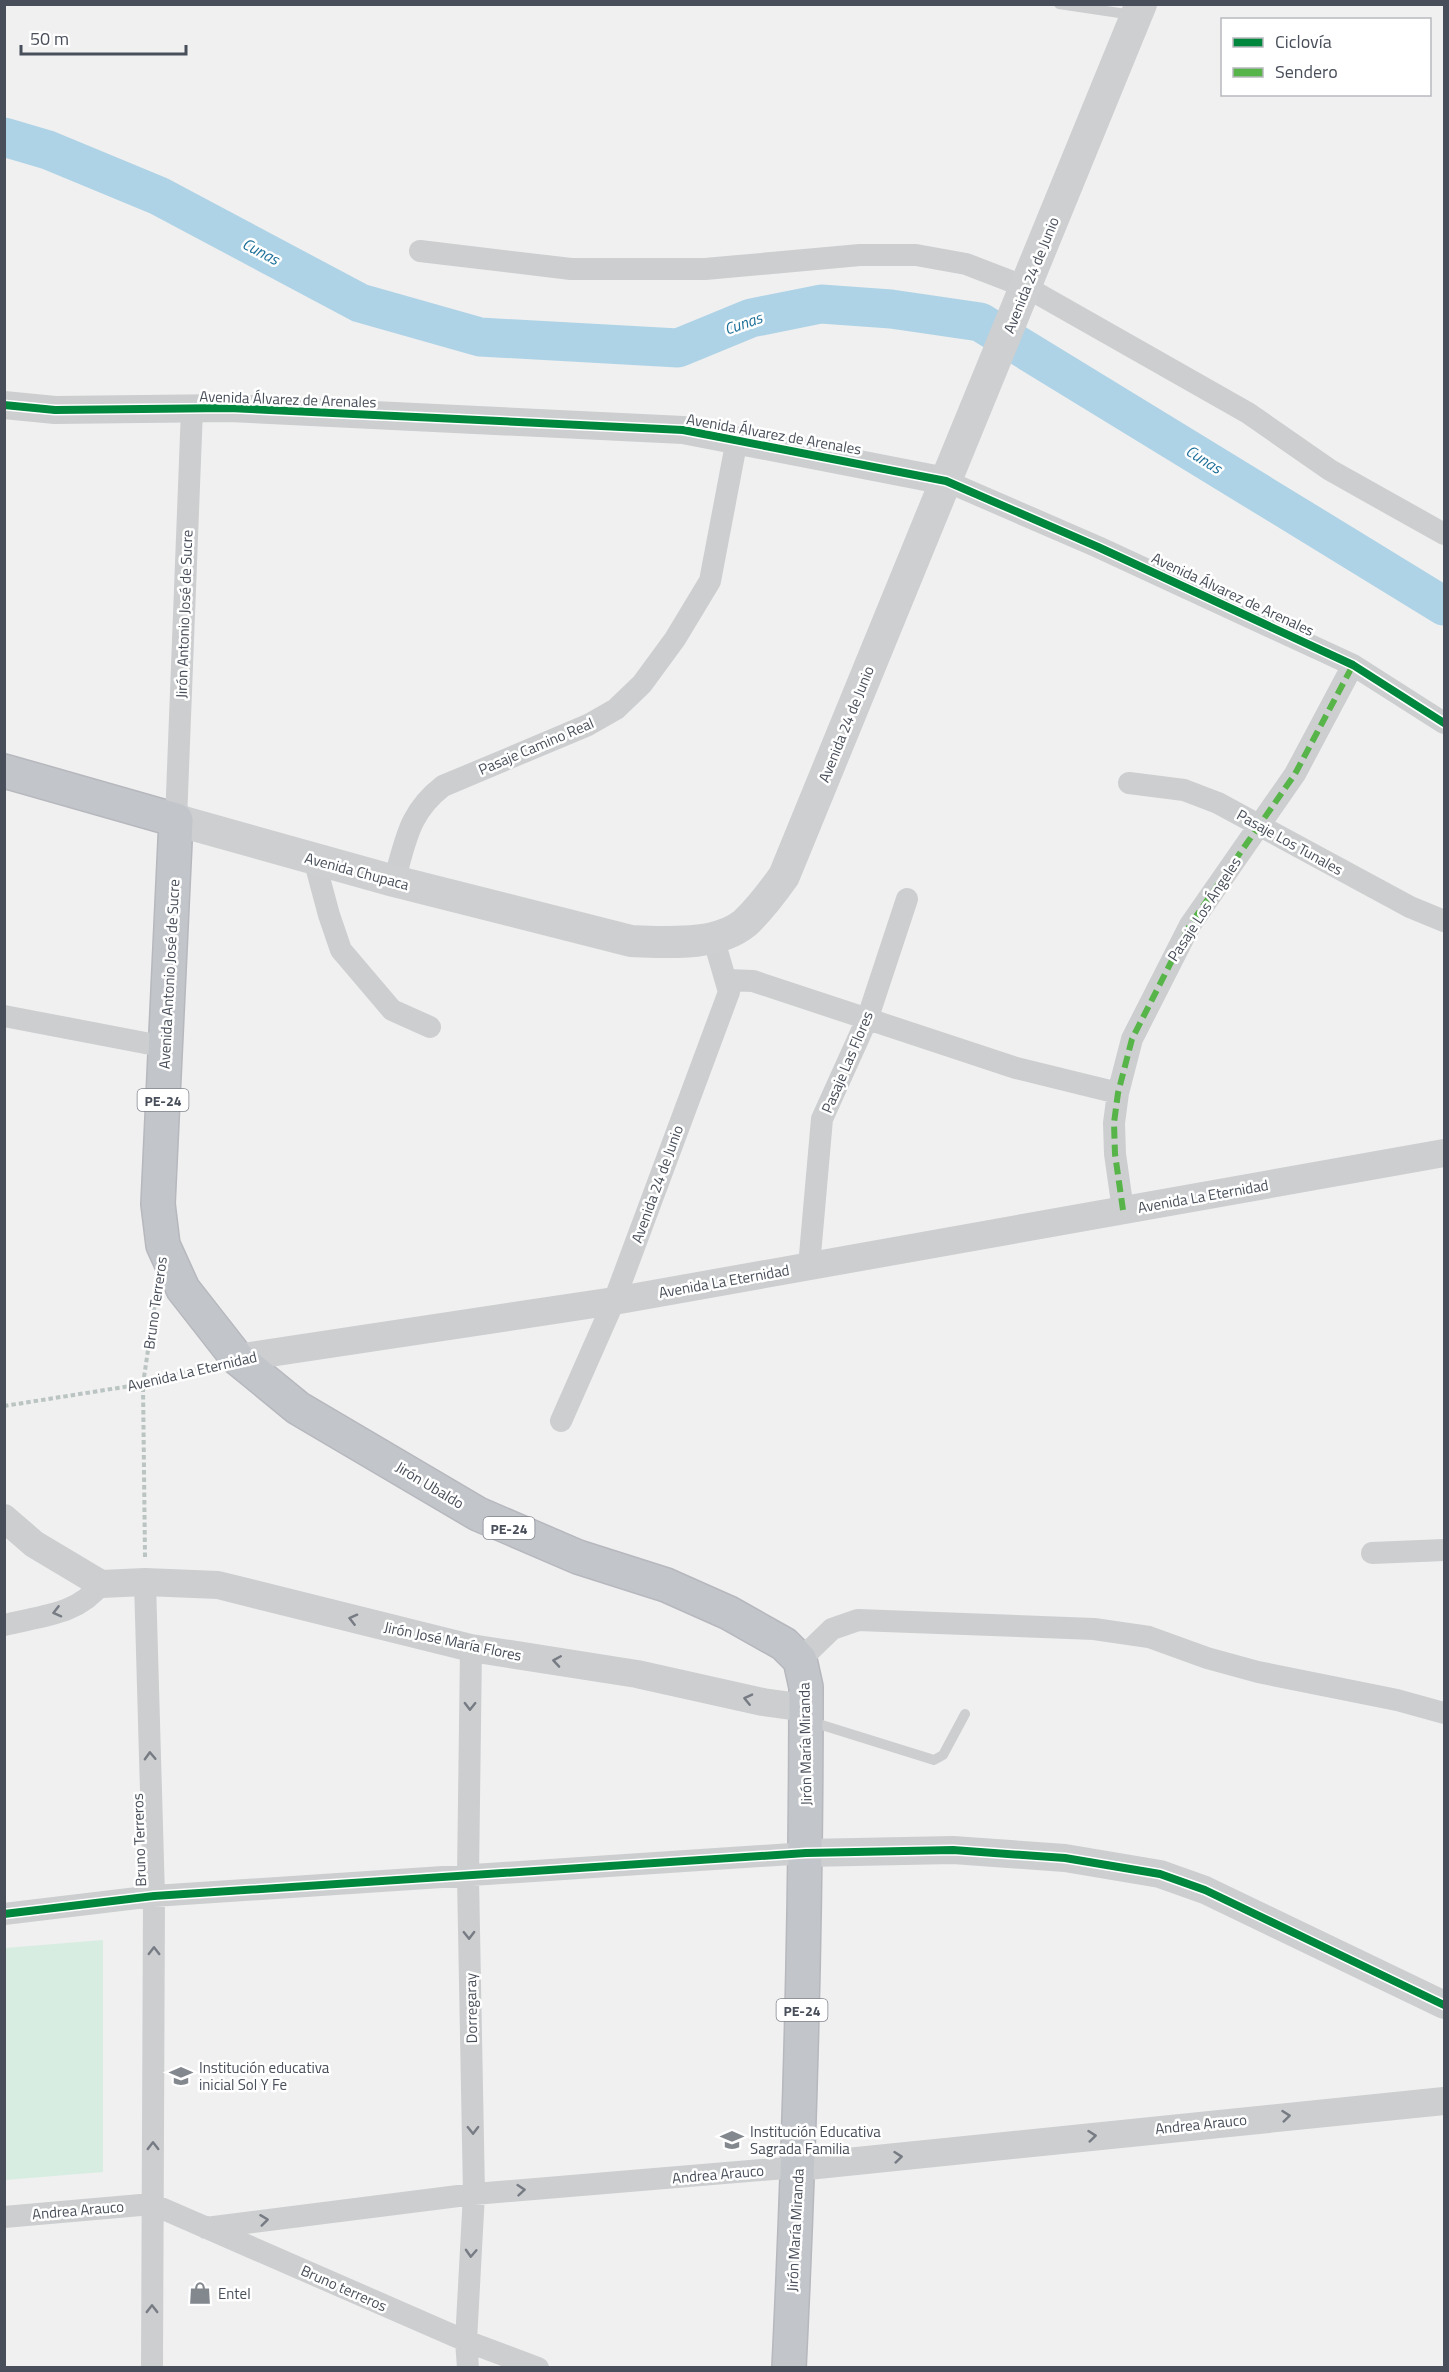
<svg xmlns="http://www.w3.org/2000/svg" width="1449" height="2372" viewBox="0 0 1449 2372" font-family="'Titillium Web',sans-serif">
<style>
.green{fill:#d7ede2}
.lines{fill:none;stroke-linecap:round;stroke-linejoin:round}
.river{stroke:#afd3e6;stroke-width:39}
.trunk-casing{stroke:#b6b8be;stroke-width:36}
.path{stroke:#bac4c2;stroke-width:4;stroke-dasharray:4.5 3;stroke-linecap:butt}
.service{stroke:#ccced0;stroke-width:10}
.minor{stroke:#ccced0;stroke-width:22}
.tertiary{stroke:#ccced0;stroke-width:28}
.secondary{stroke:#cdcfd1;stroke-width:32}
.trunk{stroke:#c2c5ca;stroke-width:33}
.quiet{stroke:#57b448;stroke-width:6;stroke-dasharray:12 6;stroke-linecap:butt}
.cycleway-casing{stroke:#fff;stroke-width:11}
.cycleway{stroke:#00873e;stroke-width:8}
.oneway{stroke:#777b83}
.labels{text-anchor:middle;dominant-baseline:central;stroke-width:5;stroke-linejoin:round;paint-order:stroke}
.shield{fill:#fff;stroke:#80848c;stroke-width:1.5}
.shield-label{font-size:14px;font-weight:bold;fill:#494f5a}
.street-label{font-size:15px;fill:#494f5a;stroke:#fff}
.poi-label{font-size:15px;fill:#494f5a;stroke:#fff;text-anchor:start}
.water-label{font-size:16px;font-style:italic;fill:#1c6f99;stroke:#fff}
</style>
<rect width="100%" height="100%" fill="#f0f0f0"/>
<path class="green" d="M 103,1940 L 103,2172 L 5,2180 L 5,1948 Z"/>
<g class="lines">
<path class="river" d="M 4,137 L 48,150 L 159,196 L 360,303 L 480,337 L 678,348 L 751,318 L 821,304 L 891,309 L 980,322 L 1444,606"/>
<g class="trunk-casing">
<path id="trunk" d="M 4,771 L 176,820 L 158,1204 L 163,1245 L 183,1289 L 237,1358 L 298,1408 L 478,1514 L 578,1557 L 666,1585 L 729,1613 L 784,1644 L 800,1660 L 806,1687 C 806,1914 800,2141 789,2368"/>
</g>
<path class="path" d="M 4,1406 L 143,1384 L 209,1365
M 145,1557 L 143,1384 L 156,1296"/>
<path class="service" d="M 1059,4 L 1133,15
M 809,1721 L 934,1760 L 943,1755 L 965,1714"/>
<path class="minor" d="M 420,251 L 571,269 L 705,269 L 860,255 L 916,255 L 966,264 L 1026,287 L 1248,413 L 1330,470 L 1444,534
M 946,481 L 1098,547 L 1353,665 L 1444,723
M 1129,783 L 1184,790 L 1218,803 L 1410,907 L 1444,921
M 176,820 L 192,409
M 314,859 L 329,915 L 341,950 L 392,1010 L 430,1027
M 394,881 C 406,841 408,813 443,786 L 588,725 L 616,709 L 642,684 L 675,639 L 710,581 L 737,439
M 727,980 L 753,981 L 1016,1068 L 1118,1093
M 4,1016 L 166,1047
M 1123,1210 L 1115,1154 L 1114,1123 L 1118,1093 L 1132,1039 L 1190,925 L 1295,774 L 1353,665
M 809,1266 L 822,1119 L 868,1017 L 907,899
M 561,1421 L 614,1301 L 729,992 L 713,937
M 1372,1553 L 1444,1550
M 145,1582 L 154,1896 L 152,2368
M 4,1625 C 40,1616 78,1615 101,1584
M 800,1660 L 832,1629 L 858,1620 L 1094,1629 L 1149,1637 L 1207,1658 L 1258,1672 L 1397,1700 L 1444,1713
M 4,1914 L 154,1896 L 806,1853
M 4,2217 L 152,2204 L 466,2341 L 538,2368
M 206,2228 L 474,2194 L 798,2167
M 468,2368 L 466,2341 L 474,2194 L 468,1877 L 471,1648"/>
<path class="tertiary" d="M 4,405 L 55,410 L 229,408 L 683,430 L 946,481
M 237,1358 L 614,1301 L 1444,1153
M 4,1518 L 34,1544 L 101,1584 L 145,1582 L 218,1585 L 471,1648 L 637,1674 L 763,1702 L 806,1708
M 806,1853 L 953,1850 L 1065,1858 L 1160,1874 L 1205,1890 L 1444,2005
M 798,2167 L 1444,2101"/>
<path class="secondary" d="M 176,820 L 394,881 L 631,941 C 665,942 716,947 745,923 C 760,909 772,893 784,876 L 1141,4"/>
<use href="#trunk" class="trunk"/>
<path class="quiet" d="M 1123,1210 L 1115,1154 L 1114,1123 L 1118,1093 L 1132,1039 L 1190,925 L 1295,774 L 1353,665"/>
<g class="cycleway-casing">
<path id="cycleway" d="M 4,405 L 55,410 L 229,408 L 683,430 L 946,481 L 1098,547 L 1353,665 L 1444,723
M 4,1914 L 154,1896 L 806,1853 L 953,1850 L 1065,1858 L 1160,1874 L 1205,1890 L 1444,2005"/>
</g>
<use href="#cycleway" class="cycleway"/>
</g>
<defs><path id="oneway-chevron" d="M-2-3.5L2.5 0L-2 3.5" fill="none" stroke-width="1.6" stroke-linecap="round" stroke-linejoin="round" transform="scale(1.5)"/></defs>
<g class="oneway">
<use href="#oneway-chevron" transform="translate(57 1612) rotate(166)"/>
<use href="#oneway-chevron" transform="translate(353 1619) rotate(-166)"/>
<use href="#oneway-chevron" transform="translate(557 1661) rotate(-171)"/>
<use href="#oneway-chevron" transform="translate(748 1699) rotate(-167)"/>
<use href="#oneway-chevron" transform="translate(470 1706) rotate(91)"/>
<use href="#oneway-chevron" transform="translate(150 1756) rotate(-92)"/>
<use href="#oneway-chevron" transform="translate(469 1935) rotate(89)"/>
<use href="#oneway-chevron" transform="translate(154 1951) rotate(-90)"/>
<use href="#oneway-chevron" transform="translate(1286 2116) rotate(-6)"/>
<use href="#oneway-chevron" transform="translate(473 2130) rotate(89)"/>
<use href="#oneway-chevron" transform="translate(1092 2136) rotate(-6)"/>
<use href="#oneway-chevron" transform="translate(153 2146) rotate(-90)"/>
<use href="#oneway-chevron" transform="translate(898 2157) rotate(-6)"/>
<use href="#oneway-chevron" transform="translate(521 2190) rotate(-5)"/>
<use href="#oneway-chevron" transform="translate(264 2220) rotate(-7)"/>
<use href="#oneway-chevron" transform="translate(471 2253) rotate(93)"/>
<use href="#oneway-chevron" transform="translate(152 2309) rotate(-90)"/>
</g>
<defs>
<g id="school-bare" transform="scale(1.8)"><path d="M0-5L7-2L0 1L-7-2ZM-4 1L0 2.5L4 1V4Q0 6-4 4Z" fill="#83878e" stroke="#fff" stroke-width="2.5" paint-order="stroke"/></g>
<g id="shop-bare" transform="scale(1.8)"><path d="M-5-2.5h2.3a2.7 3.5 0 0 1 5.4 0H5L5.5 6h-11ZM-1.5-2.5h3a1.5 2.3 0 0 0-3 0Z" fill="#83878e" stroke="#fff" stroke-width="2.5" paint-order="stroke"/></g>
</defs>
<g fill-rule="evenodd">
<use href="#school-bare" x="181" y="2076"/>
<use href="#school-bare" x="732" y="2140"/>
<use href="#shop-bare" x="200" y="2293"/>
</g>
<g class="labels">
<g class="shield">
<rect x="137.5" y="1089" width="51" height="22" rx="4.5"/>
<rect x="483.5" y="1517" width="51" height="22" rx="4.5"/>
<rect x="776.5" y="1999" width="51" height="22" rx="4.5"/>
</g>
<g class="shield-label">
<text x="163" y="1100">PE-24</text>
<text x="509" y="1528">PE-24</text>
<text x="802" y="2010">PE-24</text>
</g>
<g class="street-label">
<text transform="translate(1031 275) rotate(-68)">Avenida 24 de Junio</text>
<text transform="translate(288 399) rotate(2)">Avenida Álvarez de Arenales</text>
<text transform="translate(774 434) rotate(10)">Avenida Álvarez de Arenales</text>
<text transform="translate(1233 594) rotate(25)">Avenida Álvarez de Arenales</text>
<text transform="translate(184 614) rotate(-88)">Jirón Antonio José de Sucre</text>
<text transform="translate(846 724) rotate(-68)">Avenida 24 de Junio</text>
<text transform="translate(536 746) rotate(-23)">Pasaje Camino Real</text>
<text transform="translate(1290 842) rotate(29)">Pasaje Los Tunales</text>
<text transform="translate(357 871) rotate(15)">Avenida Chupaca</text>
<text transform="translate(1204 909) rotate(-57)">Pasaje Los Ángeles</text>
<text transform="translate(169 974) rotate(-87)">Avenida Antonio José de Sucre</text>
<text transform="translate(847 1062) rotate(-67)">Pasaje Las Flores</text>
<text transform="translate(657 1184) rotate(-70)">Avenida 24 de Junio</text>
<text transform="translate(1203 1196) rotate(-10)">Avenida La Eternidad</text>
<text transform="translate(724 1281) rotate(-10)">Avenida La Eternidad</text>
<text transform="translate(155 1303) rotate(-82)">Bruno Terreros</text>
<text transform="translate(192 1371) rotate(-13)">Avenida La Eternidad</text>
<text transform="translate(430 1485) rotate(31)">Jirón Ubaldo</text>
<text transform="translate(453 1641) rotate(12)">Jirón José María Flores</text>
<text transform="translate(805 1744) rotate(-91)">Jirón María Miranda</text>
<text transform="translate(139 1840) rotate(-92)">Bruno Terreros</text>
<text transform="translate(471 2008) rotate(-91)">Dorregaray</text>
<text transform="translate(1201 2124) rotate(-6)">Andrea Arauco</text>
<text transform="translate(718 2174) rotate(-5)">Andrea Arauco</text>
<text transform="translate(78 2210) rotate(-5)">Andrea Arauco</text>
<text transform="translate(795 2230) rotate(-87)">Jirón María Miranda</text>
<text transform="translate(344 2288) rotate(24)">Bruno terreros</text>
</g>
<g class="poi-label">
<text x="199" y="2067">Institución educativa<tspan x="199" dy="17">inicial Sol Y Fe</tspan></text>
<text x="750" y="2131">Institución Educativa<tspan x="750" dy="17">Sagrada Familia</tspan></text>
<text x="218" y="2293">Entel</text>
</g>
<g class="water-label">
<text transform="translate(261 251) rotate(28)">Cunas</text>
<text transform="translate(743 323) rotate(-19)">Cunas</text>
<text transform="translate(1204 459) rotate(32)">Cunas</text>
</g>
</g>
<rect width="1449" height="2372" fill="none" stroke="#494f5a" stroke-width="12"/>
<rect x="1221" y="18" width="210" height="78" fill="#ffffff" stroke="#b6b9bd" stroke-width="1.5"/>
<rect x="1233" y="38" width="30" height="9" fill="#00873e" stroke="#b6b9bd" stroke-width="1.5"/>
<text x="1275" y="48" font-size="18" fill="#494f5a">Ciclovía</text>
<rect x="1233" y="68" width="30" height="9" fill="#57b448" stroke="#b6b9bd" stroke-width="1.5"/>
<text x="1275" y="78" font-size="18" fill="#494f5a">Sendero</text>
<path d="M21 45v9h165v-9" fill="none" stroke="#494f5a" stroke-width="3"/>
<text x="30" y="45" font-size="18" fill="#494f5a" stroke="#ffffff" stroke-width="4.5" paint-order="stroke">50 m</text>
</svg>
